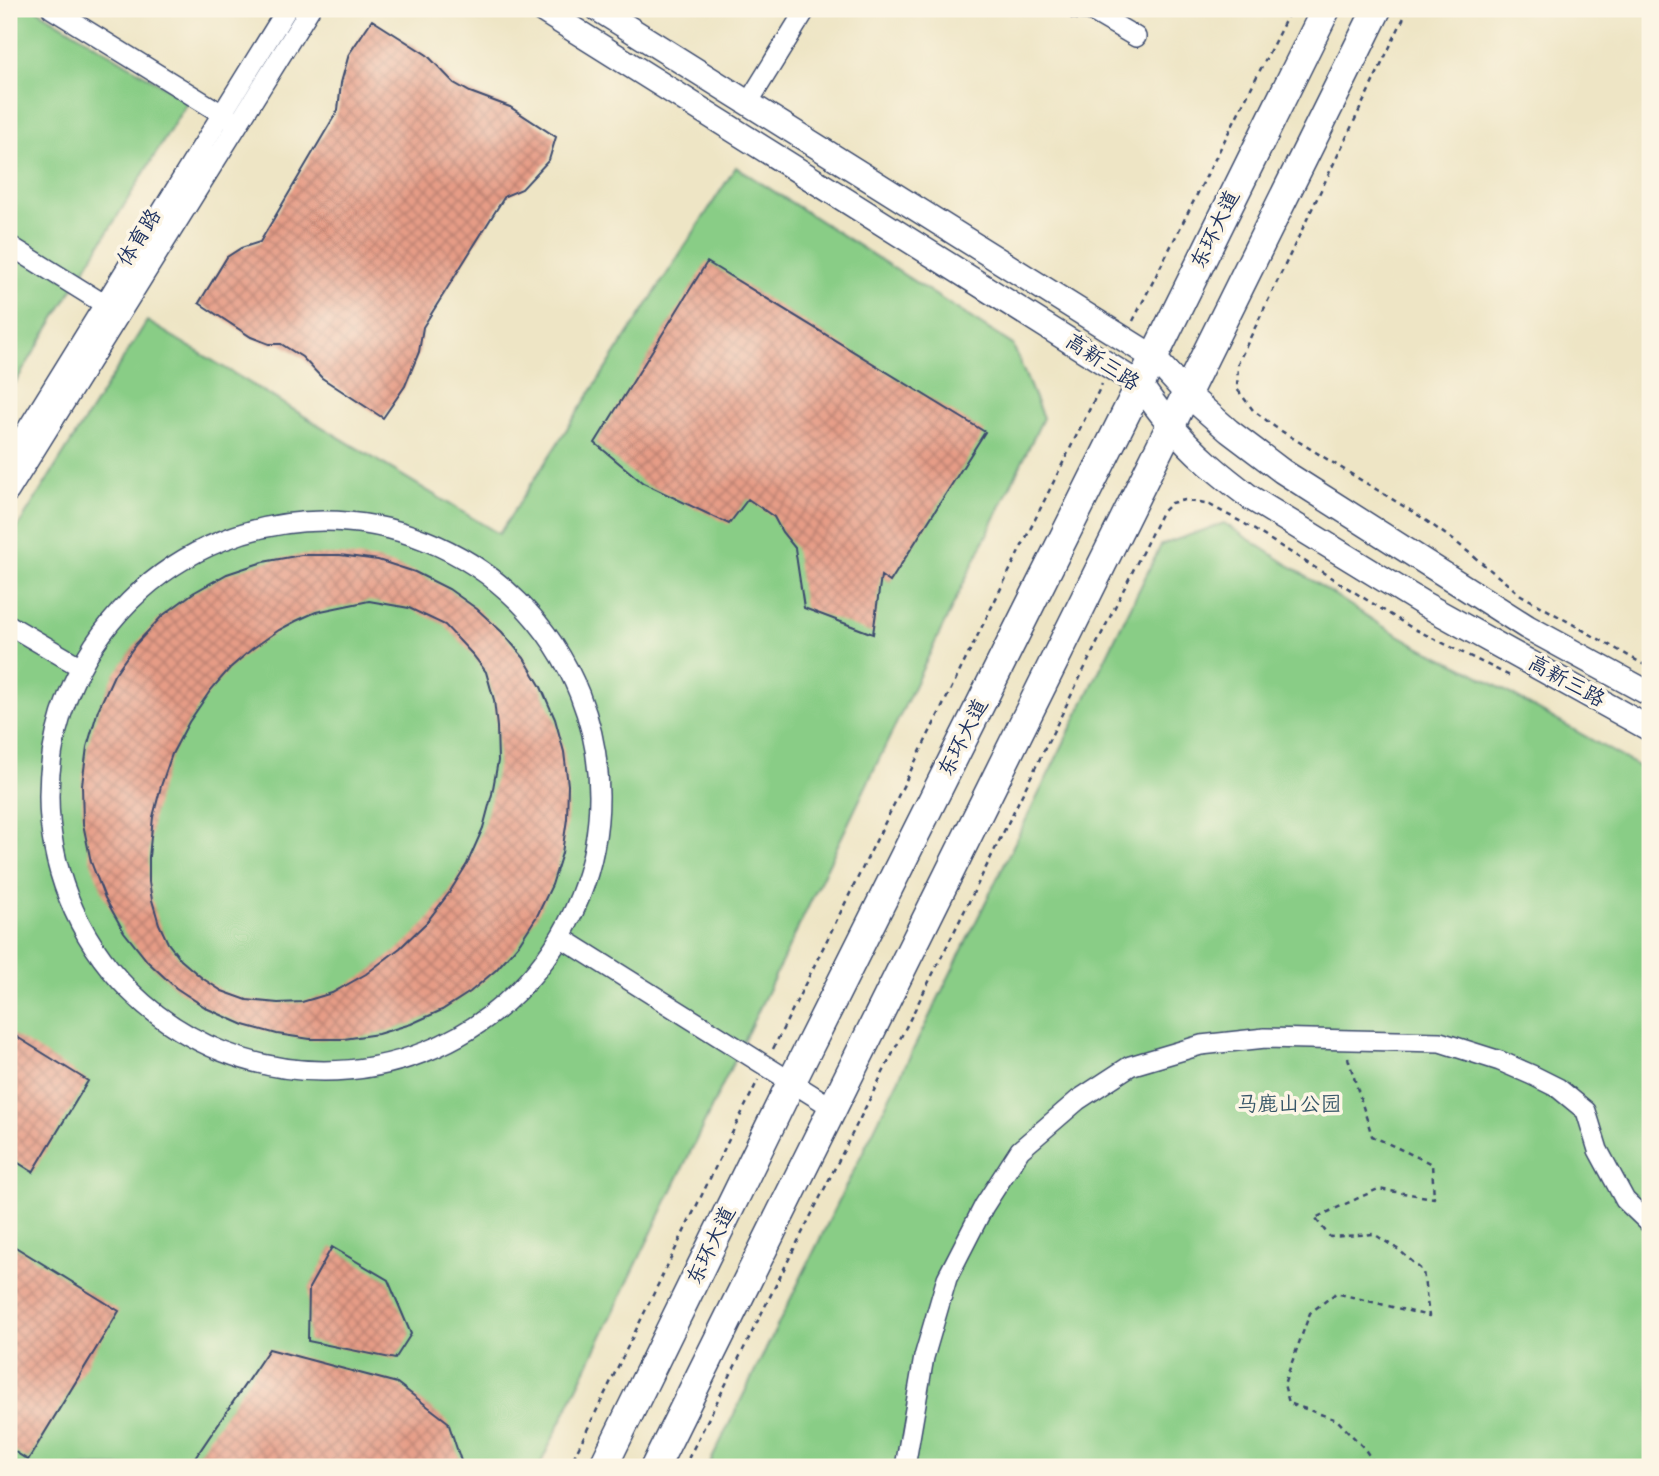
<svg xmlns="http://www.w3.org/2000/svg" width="1659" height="1476" viewBox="0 0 1659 1476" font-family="Kalam,'LXGW WenKai TC',sans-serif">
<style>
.park{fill:#89cd86;stroke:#527e72;stroke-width:2}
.building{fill:url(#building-cross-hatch);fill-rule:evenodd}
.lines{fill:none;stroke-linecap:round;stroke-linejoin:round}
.minor-casing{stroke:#3b4a6d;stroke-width:22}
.major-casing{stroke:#3b4a6d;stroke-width:27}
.highway-casing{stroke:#3b4a6d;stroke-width:31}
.path{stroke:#3b4a6d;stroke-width:2.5;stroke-dasharray:5 5;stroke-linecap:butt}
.minor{stroke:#fff;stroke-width:19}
.major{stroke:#fff;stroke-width:24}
.highway{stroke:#fff;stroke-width:28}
.labels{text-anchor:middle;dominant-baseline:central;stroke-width:7;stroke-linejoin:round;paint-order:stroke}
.street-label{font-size:21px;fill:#1b2f5e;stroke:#fcf5e5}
.park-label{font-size:21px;fill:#365668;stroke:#fcf5e5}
</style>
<defs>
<pattern id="building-cross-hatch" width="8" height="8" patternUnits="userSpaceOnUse" patternTransform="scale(1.75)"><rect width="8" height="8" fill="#e69c86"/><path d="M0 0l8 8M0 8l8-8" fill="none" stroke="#ba8071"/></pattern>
</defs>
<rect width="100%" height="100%" fill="#fcf5e5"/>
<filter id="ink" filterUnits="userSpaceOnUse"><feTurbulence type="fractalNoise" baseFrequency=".0143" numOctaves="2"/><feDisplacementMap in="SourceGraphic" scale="14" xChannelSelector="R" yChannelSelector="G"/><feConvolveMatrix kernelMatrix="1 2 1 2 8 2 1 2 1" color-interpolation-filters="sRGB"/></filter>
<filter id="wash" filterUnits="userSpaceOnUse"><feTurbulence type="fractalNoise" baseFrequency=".00686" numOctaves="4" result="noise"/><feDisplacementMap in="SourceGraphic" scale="28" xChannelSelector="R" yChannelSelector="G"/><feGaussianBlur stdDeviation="1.57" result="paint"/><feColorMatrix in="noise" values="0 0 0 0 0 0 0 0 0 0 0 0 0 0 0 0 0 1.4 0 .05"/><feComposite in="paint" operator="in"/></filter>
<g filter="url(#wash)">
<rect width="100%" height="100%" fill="#eee5c5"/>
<path class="park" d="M 9,9 L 36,9 L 188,101 L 9,393 Z
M 736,167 L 1013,345 L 1043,418 L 539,1467 L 9,1467 L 9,541 L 147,321 L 499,534 Z
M 1224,523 L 1379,624 L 1420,647 L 1470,671 L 1650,773 L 1650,1467 L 708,1467 L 1161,545 Z"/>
<g id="blocks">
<path class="building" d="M 372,20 L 427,55 L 454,83 L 470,92 L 510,107 L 556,137 L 549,160 L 522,189 L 505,196 L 423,327 L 419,352 L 405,386 L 383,418 L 322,378 L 302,357 L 281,344 L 269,344 L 251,337 L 199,303 L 227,257 L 241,248 L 260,242 L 338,110 L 341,83 L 349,54 Z
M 707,262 L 985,432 L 890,582 L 881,576 L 873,634 L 804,608 L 795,548 L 782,532 L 774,517 L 748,499 L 729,524 L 643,483 L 595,443 Z
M 301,555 L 340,555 L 378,560 L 415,572 L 449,589 L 477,609 L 502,632 L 524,658 L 541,687 L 555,719 L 564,752 L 568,785 L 567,819 L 562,853 L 552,885 L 537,916 L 519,944 L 496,970 L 470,992 L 442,1010 L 411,1024 L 378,1034 L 344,1039 L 310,1039 L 277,1034 L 244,1025 L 208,1009 L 176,988 L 148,962 L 124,932 L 105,898 L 91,862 L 83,824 L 82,785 L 87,747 L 98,710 L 114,675 L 136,644 L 162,616 L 193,593 L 227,574 L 263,562 ZM 369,601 L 409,608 L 445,625 L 473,655 L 486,672 L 494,700 L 497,727 L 498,761 L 492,794 L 483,828 L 467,864 L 449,893 L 426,923 L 400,948 L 366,974 L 332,993 L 302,1002 L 278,1003 L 247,1000 L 222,991 L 202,978 L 181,960 L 168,943 L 159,924 L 152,900 L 149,882 L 149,857 L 153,817 L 161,786 L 172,754 L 189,722 L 210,691 L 230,668 L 252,649 L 279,630 L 296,621 L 316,612 Z
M 9,1032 L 88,1081 L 33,1172 L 9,1157 Z
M 9,1243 L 119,1311 L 28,1460 L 9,1448 Z
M 332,1247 L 388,1280 L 411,1334 L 395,1359 L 308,1341 L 309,1288 Z
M 269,1349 L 397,1383 L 448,1422 L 463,1467 L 189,1467 Z"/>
</g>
</g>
<g filter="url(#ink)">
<use href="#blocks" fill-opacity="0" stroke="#3b4a6d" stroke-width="2"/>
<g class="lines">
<g class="minor-casing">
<path id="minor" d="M 52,9 L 232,120
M 1076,9 L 1090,10 L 1136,37
M 748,103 L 806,9
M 9,245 L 104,304
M 9,458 L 287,9
M 9,492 L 310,9
M49 796a275 275 0 1 1 550 0a275 275 0 1 1-550 0Z
M 9,625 L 79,666
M 562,938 L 833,1108
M 905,1467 L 924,1357 L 947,1278 L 984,1206 L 1020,1150 L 1078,1100 L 1130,1066 L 1201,1045 L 1265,1038 L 1440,1042 L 1500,1061 L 1532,1075 L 1558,1088 L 1586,1111 L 1598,1150 L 1625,1200 L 1650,1224"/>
</g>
<g class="major-casing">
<path id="major" d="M 541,9 L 1140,385 C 1150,398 1159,412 1170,424 C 1193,453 1222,476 1251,498 L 1424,604 L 1650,729
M 598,9 L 1153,357 L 1186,393 L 1229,431 L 1282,471 L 1527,627 L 1650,694"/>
</g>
<g class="highway-casing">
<path id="highway" d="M 603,1467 L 791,1083 L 1140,385 L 1326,9
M 655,1467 L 1377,9"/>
</g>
<path class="path" d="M 1408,9 L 1238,363 L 1237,389 L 1253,410 L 1275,427 L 1421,517 L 1456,542 L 1521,595 L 1650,668
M 1133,321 L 1291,9
M 773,1049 L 1102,384
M 1348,1058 L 1372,1136 L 1432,1164 L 1434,1198 L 1378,1189 L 1315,1218 L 1330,1237 L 1374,1234 L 1399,1250 L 1423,1271 L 1429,1316 L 1336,1293 L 1310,1313 L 1284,1384 L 1289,1403 L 1337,1420 L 1364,1448 L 1377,1467
M 569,1467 L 758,1080
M 684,1467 L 953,934 L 1162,512 L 1171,503 L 1185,500 L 1210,505 L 1245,524 L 1412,628 L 1510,676"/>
<use href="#minor" class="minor"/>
<use href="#major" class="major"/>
<use href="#highway" class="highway"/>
</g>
</g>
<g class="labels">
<g class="street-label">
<text transform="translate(1216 230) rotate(-64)">东环大道</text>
<text transform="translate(140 238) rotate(-58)">体育路</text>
<text transform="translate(1102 363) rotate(34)">高新三路</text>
<text transform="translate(1566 682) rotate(29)">高新三路</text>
<text transform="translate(964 738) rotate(-63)">东环大道</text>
<text transform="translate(712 1246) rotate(-64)">东环大道</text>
</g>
<g class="park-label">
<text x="1289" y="1105">马鹿山公园</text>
</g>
</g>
<rect width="1659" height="1476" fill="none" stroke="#fcf5e5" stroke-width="35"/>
</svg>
